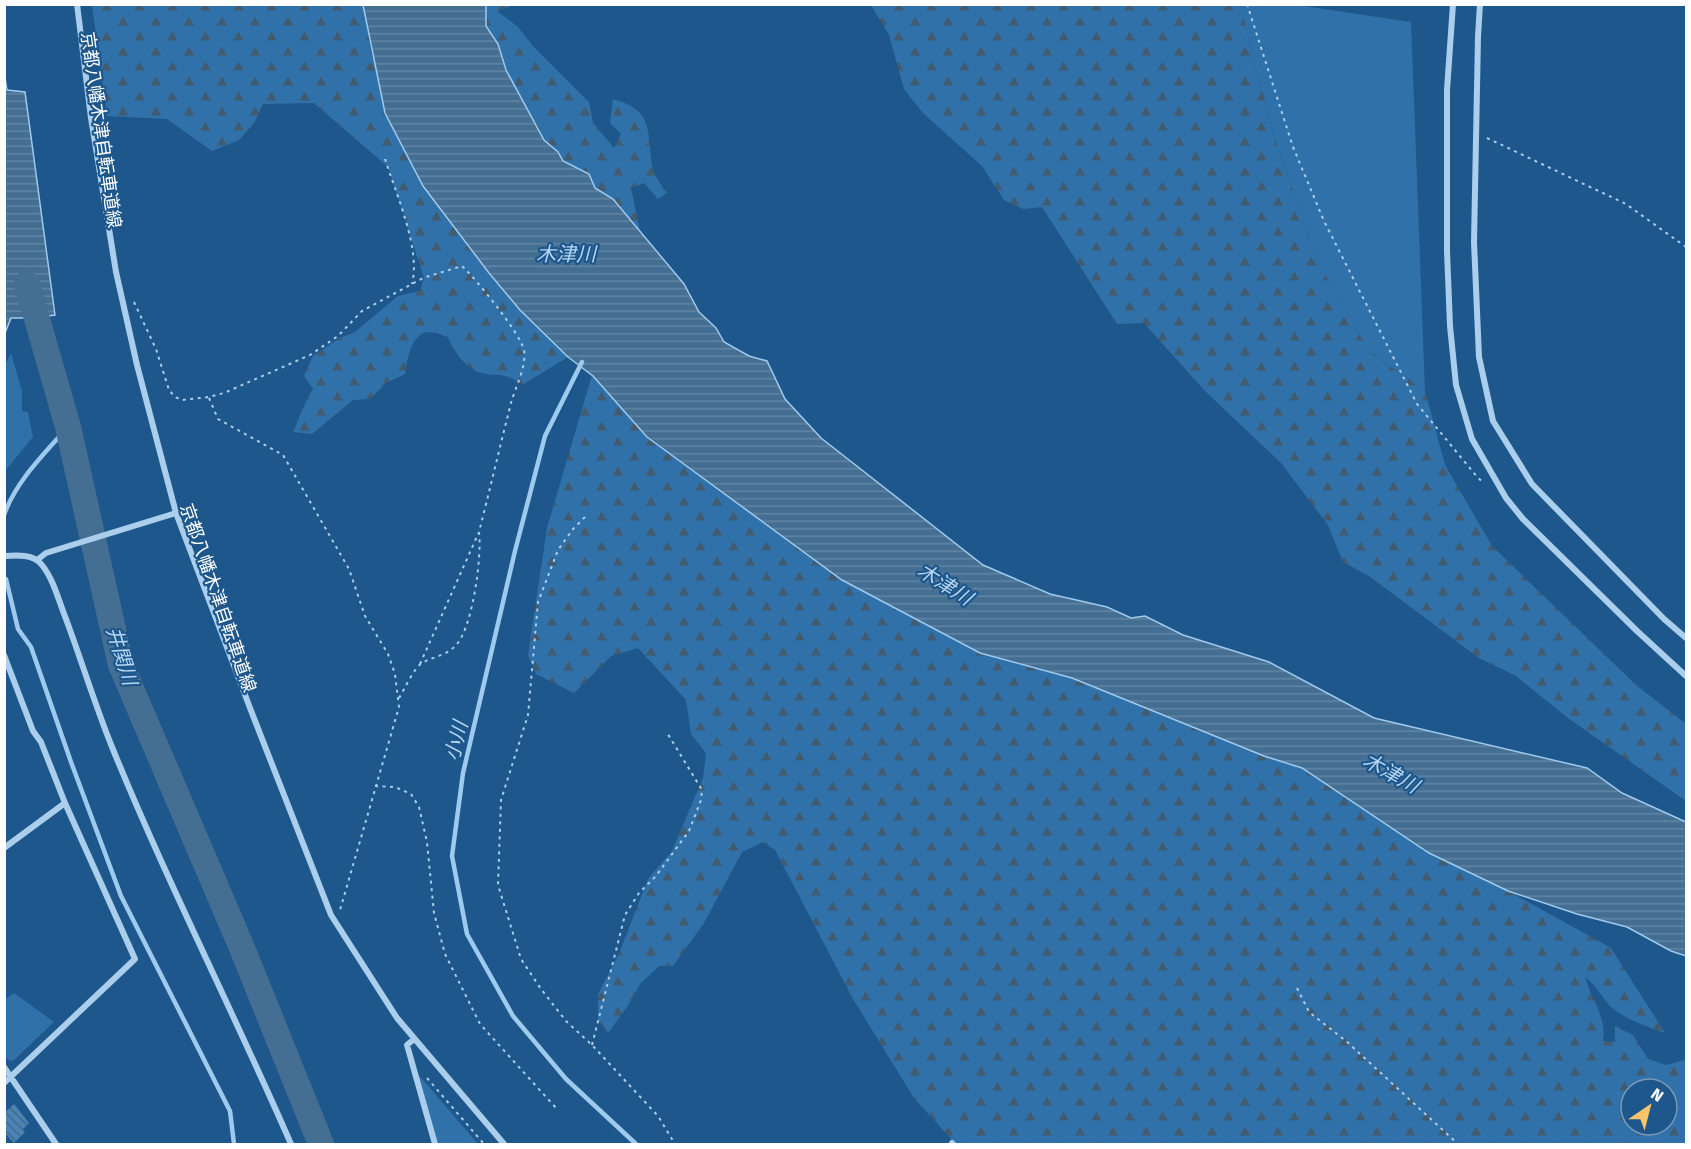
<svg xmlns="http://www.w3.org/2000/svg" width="1691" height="1149" viewBox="0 0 1691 1149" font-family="'Fira Sans','Noto Sans JP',sans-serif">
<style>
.green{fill:#3171a9}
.forest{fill:url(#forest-firs);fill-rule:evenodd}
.water{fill:url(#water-rules);stroke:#9ecaee;stroke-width:1.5}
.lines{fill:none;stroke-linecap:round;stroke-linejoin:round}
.stream{stroke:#9ecaee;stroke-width:4.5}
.river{stroke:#456e93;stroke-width:26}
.building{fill:url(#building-back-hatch)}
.path{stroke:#aaceec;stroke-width:2;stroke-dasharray:3 4.5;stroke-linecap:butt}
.street{stroke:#aaceec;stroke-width:6}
.labels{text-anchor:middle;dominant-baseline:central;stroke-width:4.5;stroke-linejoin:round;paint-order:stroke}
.street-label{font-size:18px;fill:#fff;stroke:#1e578c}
.water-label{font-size:20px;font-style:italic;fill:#b6d7f3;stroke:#1e578c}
</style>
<defs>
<pattern id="forest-firs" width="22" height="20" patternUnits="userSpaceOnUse" patternTransform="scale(1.5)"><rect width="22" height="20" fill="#3171a9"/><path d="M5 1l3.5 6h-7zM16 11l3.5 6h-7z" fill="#415b71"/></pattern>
<pattern id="water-rules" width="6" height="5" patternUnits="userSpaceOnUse" patternTransform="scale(1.5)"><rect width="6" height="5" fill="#456e93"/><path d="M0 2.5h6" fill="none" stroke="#6184a3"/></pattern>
<pattern id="building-back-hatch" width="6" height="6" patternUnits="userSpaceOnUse" patternTransform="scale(1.5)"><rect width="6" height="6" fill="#4a83b5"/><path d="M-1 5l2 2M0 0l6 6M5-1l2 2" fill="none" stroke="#4b6a86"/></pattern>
</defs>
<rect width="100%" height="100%" fill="#1e578c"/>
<path class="green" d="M 1240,5 L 1297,5 L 1411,22 L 1425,391 L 1369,351 L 1317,261 L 1273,133 Z
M 11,353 L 22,391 L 22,411 L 28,412 L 33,437 L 5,471 L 5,365 Z
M 14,993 L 54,1022 L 13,1061 L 8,1060 L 5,1055 L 4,1000 Z
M 417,1073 L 478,1144 L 436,1144 Z"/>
<path class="forest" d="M 92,5 L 363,5 L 371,52 L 423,186 L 489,274 L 520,310 L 568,357 L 522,385 C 504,370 496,378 478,372 C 465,367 452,349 448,337 C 442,335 434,332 428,332 C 411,333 407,361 405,374 L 386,383 L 370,399 L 353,400 L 312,434 L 293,432 L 307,399 L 313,389 L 304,376 L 313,356 L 340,338 L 355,332 L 398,296 L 420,291 L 424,278 L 388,167 L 314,103 L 263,104 L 254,123 L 239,140 L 212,151 L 167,119 L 107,116 Z
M 486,5 L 510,5 L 509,7 L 497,11 L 517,26 L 533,46 L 589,102 L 593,123 L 614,148 L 621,134 L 610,123 L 613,99 C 656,111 646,133 653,169 C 655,177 662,186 667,193 L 658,199 L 644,183 L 631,188 L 640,231 L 613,199 L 595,188 L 589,174 L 563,161 L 558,152 L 544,140 L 506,70 L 498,44 L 486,26 Z
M 871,5 L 1240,5 L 1273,133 L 1317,261 L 1369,351 L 1425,391 L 1445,465 L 1492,546 L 1636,685 L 1686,724 L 1686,801 L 1568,718 L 1516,676 L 1479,658 L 1369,576 L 1343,562 L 1328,525 L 1281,463 L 1205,391 L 1144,323 L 1117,324 L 1042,207 L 1023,209 L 1004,200 L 982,166 L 923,113 L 904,89 L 889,35 Z
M 592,375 L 647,437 L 842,580 L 980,653 L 1072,678 L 1264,756 L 1302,768 L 1429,853 L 1508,891 L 1611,948 L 1665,1033 C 1650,1028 1620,1017 1610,1006 C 1601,996 1596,985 1585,977 C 1591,999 1607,1017 1603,1041 L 1615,1042 L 1615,1026 L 1633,1035 L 1648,1059 L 1666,1065 L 1685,1060 L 1686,1061 L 1686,1144 L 956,1144 L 914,1098 L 853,999 L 775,850 L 763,842 L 742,852 L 704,923 L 673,966 L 659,966 L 640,984 L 629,1004 L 608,1033 L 598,1020 L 598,994 L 619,954 L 648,879 L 672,851 L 703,778 L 706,753 L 691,734 L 686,700 L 638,648 L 611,656 L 574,693 L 536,674 L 528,655 L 547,528 ZM 1631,1089 L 1667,1089 L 1667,1125 L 1631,1125 Z"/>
<path class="water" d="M 363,5 L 486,5 L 486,26 L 498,44 L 506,70 L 544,140 L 558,152 L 563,161 L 589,174 L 595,188 L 613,199 L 684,284 L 699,312 L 716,328 L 724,342 L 749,356 L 767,361 L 785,399 L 821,438 L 983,565 L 1050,594 L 1107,607 L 1131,618 L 1145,616 L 1183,635 L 1269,662 L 1374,718 L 1587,768 L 1622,793 L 1686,822 L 1686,956 L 1671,951 L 1627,927 L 1577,914 L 1508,891 L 1429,853 L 1302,768 L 1264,756 L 1072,678 L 980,653 L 842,580 L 647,437 L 593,376 L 568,357 L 520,310 L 489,273 L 423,186 L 385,113 Z
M 4,72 L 7,90 L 25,92 L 55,315 L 33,318 L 11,318 L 5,333 Z"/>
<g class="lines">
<path class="stream" d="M 582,362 L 545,436 L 515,551 L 463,773 L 452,856 L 467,934 L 513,1016 L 566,1079 L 636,1144
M 4,515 C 16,481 44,454 68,427
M 6,579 L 18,629 L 31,647 L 71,762 L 121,896 L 230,1111 L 234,1144"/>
<path class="river" d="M 27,284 L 68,427 L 121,665 L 242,948 L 321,1144"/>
</g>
<path class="building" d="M 14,1104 L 29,1123 L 23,1129 L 25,1132 L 14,1143 L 4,1132 L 4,1113 Z"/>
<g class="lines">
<path class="path" d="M 1247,4 L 1293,147 L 1324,221 L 1417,404 L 1478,478 L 1484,483
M 1487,138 L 1626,204 L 1686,247
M 385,159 C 396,194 421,249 412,284
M 134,302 L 156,349 L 169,390 L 175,397 L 182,400 L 209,397 L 224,393 L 310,355 L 338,336 L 362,311 L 423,278 L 462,266 C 476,279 520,333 524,350 C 527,366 515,388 511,403 C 500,446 490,489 479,532 C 482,556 473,625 457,644 C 447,656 434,656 422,663 C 414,668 404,690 399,698
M 209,398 L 218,419 L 283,455 L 349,569 L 365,616 L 388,654 L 395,674 L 399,707 L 340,910
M 585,517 L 573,529 L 558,550 L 538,602 L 528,715 L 501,800 L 498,885 L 521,959 L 541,989 L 566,1021 L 592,1045 L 658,1116 L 675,1144
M 420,664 L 479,532
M 375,786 L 395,787 L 411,794 L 419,807 L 427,842 L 434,913 L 445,954 L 480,1024 L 556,1108
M 1297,988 L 1309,1012 L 1346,1041 L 1458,1144
M 592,1045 L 625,915 L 639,893 L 656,876 L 689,831 L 701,800 L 702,790 L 666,731
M 427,1078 L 484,1144"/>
<path class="street" d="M 77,4 L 91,118 L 116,272 L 137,365 L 176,513 L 250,708 L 331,915 L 397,1018 L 504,1144
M 1453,4 L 1447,90 L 1447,251 L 1450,326 L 1456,385 L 1472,439 L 1506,498 L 1523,519 L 1637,631 L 1686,676
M 1480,4 L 1478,37 L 1474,242 L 1479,357 L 1493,421 L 1532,484 L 1664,619 L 1686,638
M 4,556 C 17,555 34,554 42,565 C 54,580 59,602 66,619 C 82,662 95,705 112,747 C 167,882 233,1011 291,1144
M 37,560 L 46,553 L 176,513
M 4,655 L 33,731 L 41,742 L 65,803 L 135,959 L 4,1083
M 4,848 L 65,803
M 414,1039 L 407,1045 L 435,1144
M 4,1067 L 56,1144
M 952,1143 L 953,1144"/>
</g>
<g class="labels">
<g class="street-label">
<text transform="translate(101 130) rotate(82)">京都八幡木津自転車道線</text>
<text transform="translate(218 598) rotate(71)">京都八幡木津自転車道線</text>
</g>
<g class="water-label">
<text x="566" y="254">木津川</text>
<text transform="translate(945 584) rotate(32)">木津川</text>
<text transform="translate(122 656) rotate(73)">井関川</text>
<text transform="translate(456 741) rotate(-76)">小川</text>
<text transform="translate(1391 773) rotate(29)">木津川</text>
</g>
</g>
<rect width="1691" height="1149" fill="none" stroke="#ffffff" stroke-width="12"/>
<g transform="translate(1649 1107) rotate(35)"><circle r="28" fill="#1e578c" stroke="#789aba" stroke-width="1.5"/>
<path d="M0-4.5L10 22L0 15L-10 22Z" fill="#fbc46a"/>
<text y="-9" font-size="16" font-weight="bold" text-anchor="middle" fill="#ffffff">N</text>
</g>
</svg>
